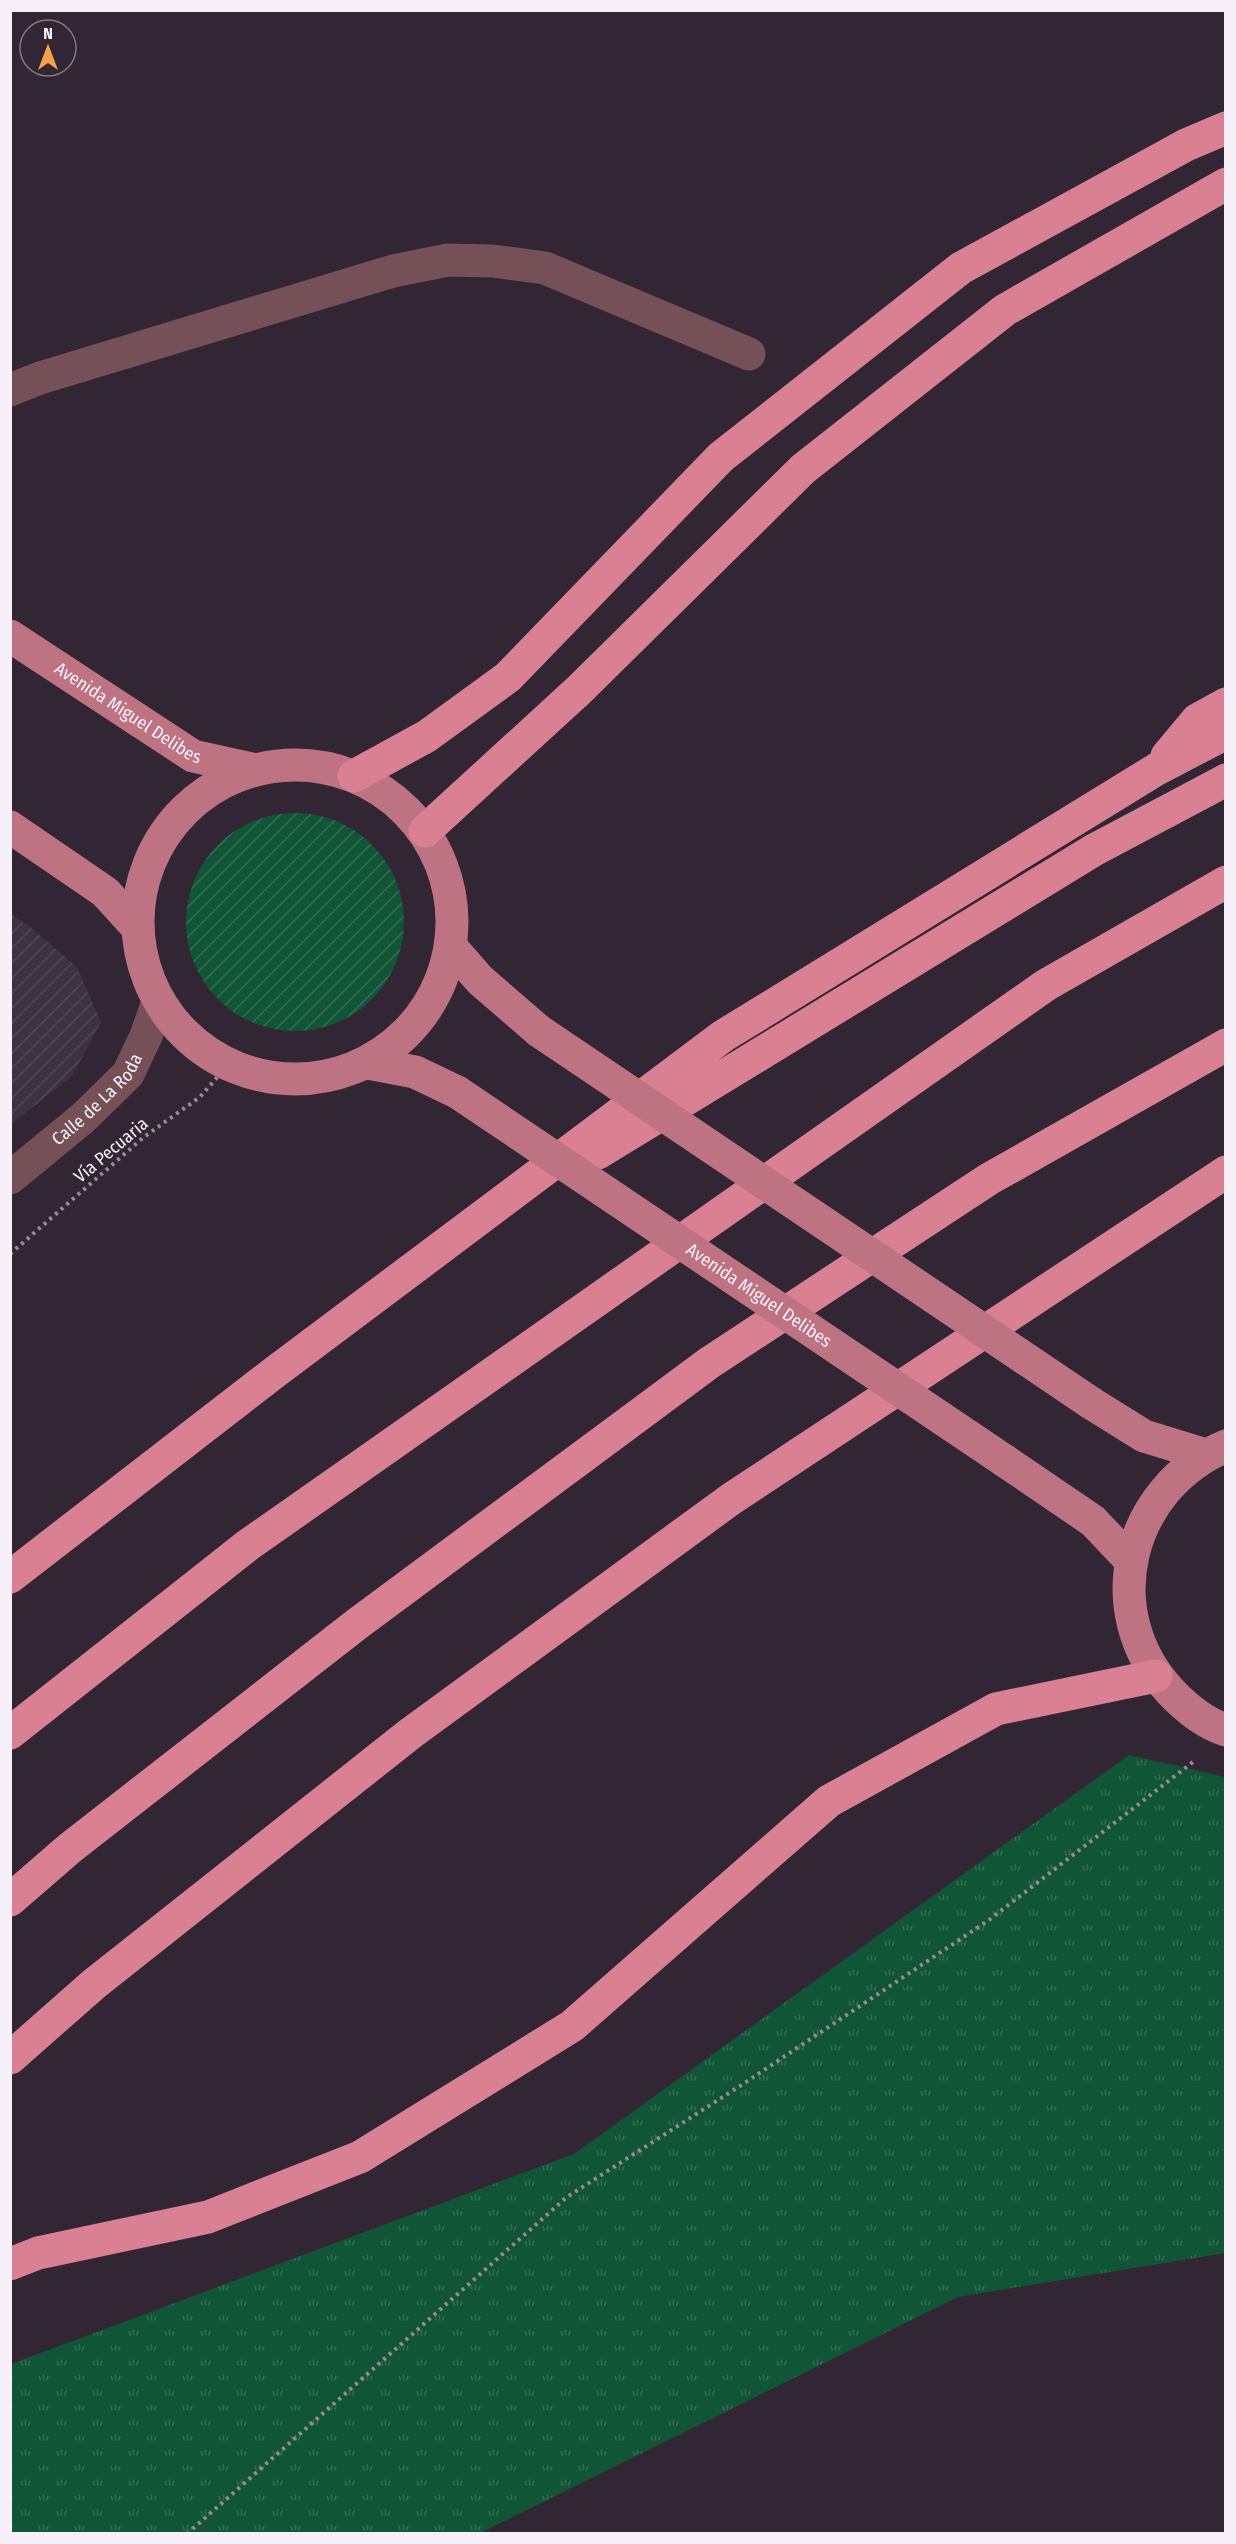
<svg xmlns="http://www.w3.org/2000/svg" width="1236" height="2544" viewBox="0 0 1236 2544" font-family="'Fira Sans Condensed',sans-serif">
<style>
.industrial{fill:url(#industrial-furrows)}
.grass{fill:url(#grass-tufts)}
.garden{fill:url(#garden-furrows)}
.lines{fill:none;stroke-linecap:round;stroke-linejoin:round}
.path{stroke:#968b97;stroke-width:4;stroke-dasharray:3 4.5;stroke-linecap:butt}
.minor{stroke:#755057;stroke-width:33}
.major{stroke:#bd7382;stroke-width:33}
.highway{stroke:#da8093;stroke-width:33}
.major-bridge{stroke:#bd7382;stroke-width:33}
.labels{text-anchor:middle;dominant-baseline:central;stroke-width:6;stroke-linejoin:round;paint-order:stroke}
.street-label{font-size:18px;fill:#f8f0f9;stroke:#332634}
</style>
<defs>
<pattern id="industrial-furrows" width="10" height="10" patternUnits="userSpaceOnUse" patternTransform="scale(1.5)"><rect width="10" height="10" fill="#3d3242"/><path d="M-1 1l2-2M0 10L10 0M9 11l2-2" fill="none" stroke="#504655"/></pattern>
<pattern id="grass-tufts" width="24" height="20" patternUnits="userSpaceOnUse" patternTransform="scale(1.5)"><rect width="24" height="20" fill="#105535"/><path d="M3 7l-1-3M5 7V3M7 7l1-3M15 17l-1-3M17 17v-4M19 17l1-3" fill="none" stroke="#346e53"/></pattern>
<pattern id="garden-furrows" width="10" height="10" patternUnits="userSpaceOnUse" patternTransform="scale(1.5)"><rect width="10" height="10" fill="#105535"/><path d="M-1 1l2-2M0 10L10 0M9 11l2-2" fill="none" stroke="#346e53"/></pattern>
</defs>
<rect width="100%" height="100%" fill="#332634"/>
<path class="industrial" d="M 11,914 L 29,926 L 77,967 L 101,1022 L 72,1076 L 11,1124 Z"/>
<path class="grass" d="M 1129,1755 L 1225,1777 L 1225,2253 L 958,2297 L 480,2533 L 11,2533 L 11,2364 L 574,2154 Z"/>
<path class="garden" d="M186 922a109 109 0 1 1 218 0a109 109 0 1 1-218 0Z"/>
<g class="lines">
<path class="path" d="M 10,1254 L 144,1137 L 200,1097 L 228,1065
M 187,2534 L 567,2197 L 743,2084 L 989,1920 L 1193,1762"/>
<g class="minor">
<path d="M 10,390 L 40,378 L 393,271 L 448,260 L 493,261 L 545,268 L 749,354"/>
<path id="s1" d="M 10,1178 L 83,1118 L 128,1074 L 146,1036 L 158,1002"/>
</g>
<g class="major">
<path id="s2" d="M 10,636 L 193,756 L 256,770"/>
<circle cx="295" cy="922" r="157"/>
<path d="M 10,827 L 105,892 L 137,927"/>
<path d="M 452,948 L 480,980 L 539,1031"/>
<path d="M 368,1063 L 415,1072 L 457,1092"/>
<path d="M 1091,1403 L 1144,1436 L 1206,1455"/>
<path d="M 1226,1446 C 1127,1488 1096,1611 1170,1691 C 1185,1707 1204,1723 1226,1730"/>
<path d="M 1005,1461 L 1093,1521 L 1131,1561"/>
</g>
<path class="highway" d="M 1167,756 L 1197,720 L 1226,704
M 354,776 L 427,736 L 508,677 L 721,457 L 961,268 L 1186,145 L 1226,128
M 425,831 L 579,690 L 803,469 L 1005,310 L 1226,184
M 598,1153 L 1094,850 L 1226,780
M 10,1577 L 275,1372 L 723,1036 L 1157,769 L 1226,733
M 10,1733 L 248,1545 L 1046,985 L 1226,882
M 10,1900 L 70,1848 L 357,1624 L 709,1363 L 989,1179 L 1226,1045
M 10,2058 L 94,1984 L 411,1733 L 731,1499 L 1226,1172
M 10,2264 L 38,2253 L 208,2217 L 360,2157 L 572,2026 L 829,1801 L 996,1709 L 1156,1676"/>
<g class="major-bridge">
<path d="M 539,1031 L 1091,1403"/>
<path id="s3" d="M 457,1092 L 1005,1461"/>
</g>
</g>
<g class="labels">
<g class="street-label">
<text stroke="none"><textPath href="#s2" startOffset="141">Avenida Miguel Delibes</textPath></text>
<text stroke="none"><textPath href="#s1" startOffset="118">Calle de La Roda</textPath></text>
<text transform="translate(111 1150) rotate(-40)">Vía Pecuaria</text>
<text stroke="none"><textPath href="#s3" startOffset="364">Avenida Miguel Delibes</textPath></text>
</g>
</g>
<rect width="1236" height="2544" fill="none" stroke="#f8f0f9" stroke-width="24"/>
<g transform="translate(48 48)"><circle r="28" fill="#332634" stroke="#827783" stroke-width="1.5"/>
<path d="M0-4.5L10 22L0 15L-10 22Z" fill="#f9a04c"/>
<text y="-9" font-size="16" font-weight="bold" text-anchor="middle" fill="#f8f0f9">N</text>
</g>
</svg>
